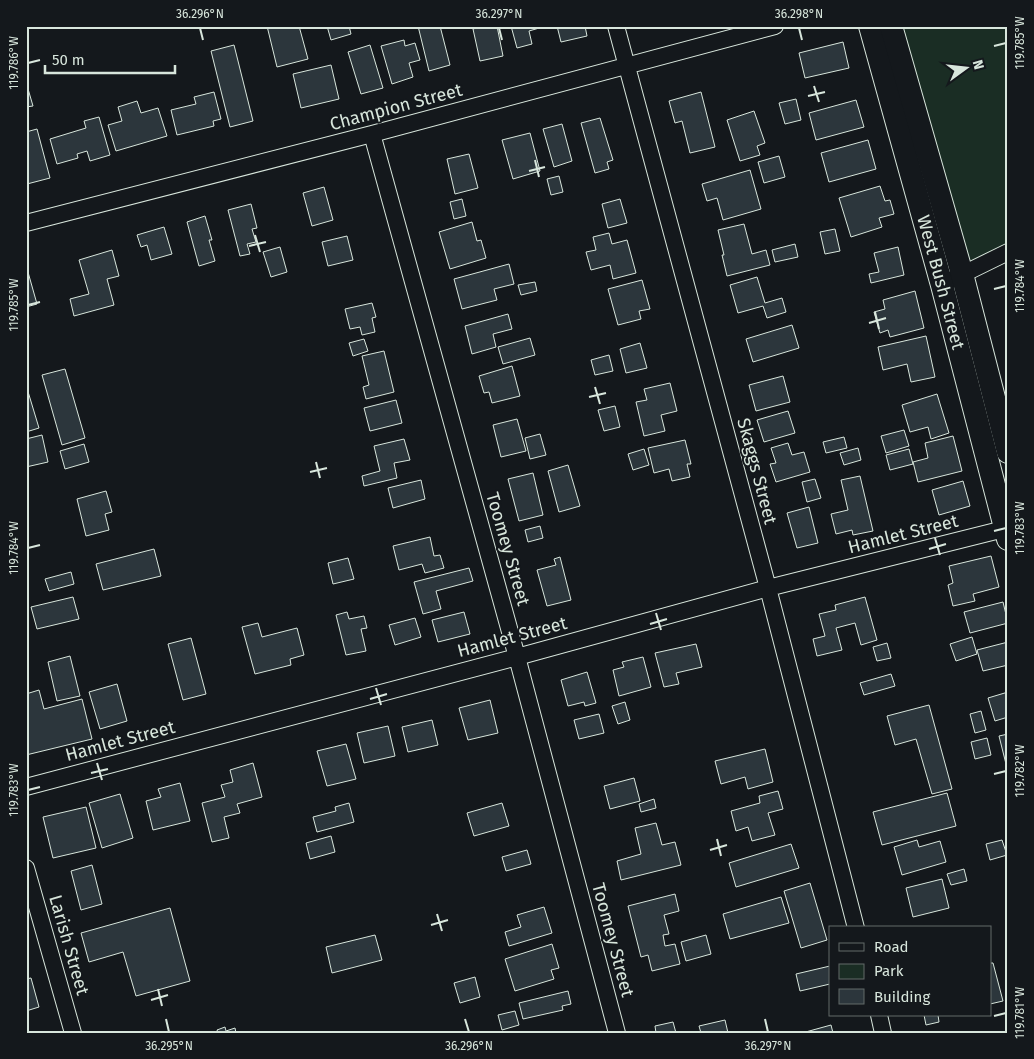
<svg xmlns="http://www.w3.org/2000/svg" width="1034" height="1059" viewBox="0 0 1034 1059" font-family="'Fira Sans',sans-serif">
<style>
.green{fill:#1a2d24;stroke:#939e99}
.building{fill:#2c363c;stroke:#d8e6dc}
.lines{fill:none;stroke-linecap:round;stroke-linejoin:round}
.minor-casing{stroke:#d8e6dc;stroke-width:18}
.secondary-casing{stroke:#d8e6dc;stroke-width:24}
.minor{stroke:#14181c;stroke-width:16}
.secondary{stroke:#14181c;stroke-width:22}
.ticks{fill:none;stroke:#d8e6dc;stroke-width:2}
.labels{text-anchor:middle;dominant-baseline:central;stroke-width:4;stroke-linejoin:round;paint-order:stroke}
.street-label{font-size:18px;fill:#d8e6dc;stroke:#14181c}
.neatline{fill:none;stroke:#d8e6dc;stroke-width:2}
.ticks-label{font-size:12px;text-anchor:middle;fill:#d8e6dc}
</style>
<rect width="100%" height="100%" fill="#14181c"/>
<path class="green" d="M 892,26 L 1008,26 L 1008,252 L 962,274 Z"/>
<path class="building" d="M 267,26 L 299,26 L 308,59 L 277,67 Z
M 327,26 L 349,26 L 351,34 L 331,40 Z
M 418,26 L 440,26 L 450,65 L 429,71 Z
M 484,26 L 497,26 L 503,56 L 480,61 L 473,29 Z
M 511,26 L 546,26 L 529,31 L 532,44 L 517,48 Z
M 557,26 L 585,26 L 587,36 L 561,42 Z
M 404,40 L 405,46 L 415,43 L 420,60 L 409,63 L 413,77 L 392,84 L 381,46 Z
M 843,42 L 849,68 L 805,78 L 799,53 Z
M 234,45 L 253,121 L 230,127 L 211,51 Z
M 370,45 L 383,88 L 361,94 L 348,52 Z
M 331,65 L 339,99 L 301,108 L 293,74 Z
M 26,82 L 33,106 L 26,107 Z
M 214,92 L 221,119 L 213,121 L 214,126 L 177,135 L 171,110 L 196,104 L 194,97 Z
M 701,92 L 715,147 L 690,153 L 682,121 L 675,123 L 669,101 Z
M 796,99 L 801,120 L 785,124 L 779,103 Z
M 856,100 L 864,127 L 816,140 L 809,113 Z
M 137,101 L 141,113 L 158,108 L 167,136 L 116,151 L 108,125 L 122,121 L 118,107 Z
M 754,111 L 765,143 L 757,146 L 760,155 L 740,161 L 727,120 Z
M 99,117 L 110,155 L 90,161 L 87,151 L 77,154 L 78,158 L 57,164 L 50,139 L 86,128 L 84,121 Z
M 600,118 L 613,160 L 607,162 L 609,169 L 595,173 L 581,123 Z
M 562,124 L 572,161 L 554,167 L 543,129 Z
M 37,129 L 50,178 L 27,184 L 26,132 Z
M 530,133 L 540,171 L 513,179 L 502,140 Z
M 868,140 L 876,169 L 829,182 L 821,153 Z
M 469,154 L 478,188 L 455,194 L 447,159 Z
M 779,156 L 785,177 L 764,183 L 758,162 Z
M 750,170 L 761,209 L 723,220 L 717,198 L 707,201 L 702,184 Z
M 559,176 L 563,192 L 551,195 L 547,179 Z
M 880,186 L 885,201 L 890,200 L 894,214 L 879,218 L 882,227 L 851,237 L 839,198 Z
M 324,187 L 333,220 L 312,226 L 303,193 Z
M 462,199 L 466,216 L 454,219 L 450,202 Z
M 620,199 L 627,223 L 608,228 L 602,204 Z
M 251,204 L 257,228 L 252,229 L 256,242 L 247,244 L 250,254 L 240,256 L 228,210 Z
M 205,216 L 212,240 L 209,240 L 215,261 L 199,266 L 187,222 Z
M 472,222 L 477,241 L 481,240 L 486,258 L 450,269 L 439,232 Z
M 744,224 L 752,254 L 766,250 L 770,265 L 727,276 L 722,255 L 724,255 L 718,230 Z
M 164,227 L 172,254 L 151,260 L 147,245 L 141,247 L 137,235 Z
M 835,229 L 840,251 L 825,254 L 820,232 Z
M 609,233 L 612,244 L 627,240 L 636,273 L 613,279 L 610,265 L 591,270 L 586,252 L 596,250 L 593,237 Z
M 347,236 L 353,260 L 328,266 L 322,242 Z
M 795,244 L 798,257 L 775,262 L 772,250 Z
M 280,247 L 287,272 L 271,277 L 263,252 Z
M 898,247 L 904,275 L 871,283 L 869,274 L 879,272 L 874,253 Z
M 112,250 L 119,276 L 107,279 L 114,305 L 74,316 L 70,299 L 89,294 L 79,260 Z
M 509,264 L 514,284 L 494,289 L 497,300 L 462,309 L 454,279 Z
M 26,265 L 37,304 L 26,307 Z
M 757,277 L 765,303 L 782,298 L 786,312 L 767,318 L 763,306 L 738,313 L 730,285 Z
M 642,280 L 650,309 L 639,311 L 641,319 L 618,325 L 608,289 Z
M 535,282 L 537,291 L 521,295 L 518,285 Z
M 915,291 L 924,328 L 890,337 L 888,330 L 880,333 L 874,312 L 885,309 L 883,300 Z
M 372,303 L 376,317 L 372,318 L 375,332 L 362,335 L 360,327 L 350,329 L 345,309 Z
M 508,314 L 512,329 L 493,334 L 496,347 L 472,354 L 465,326 Z
M 792,325 L 799,348 L 753,362 L 746,339 Z
M 926,336 L 935,377 L 911,382 L 907,364 L 883,370 L 878,347 Z
M 530,338 L 535,355 L 503,364 L 498,347 Z
M 364,339 L 368,351 L 353,356 L 349,343 Z
M 640,343 L 647,368 L 626,373 L 620,349 Z
M 384,351 L 394,392 L 366,399 L 363,387 L 369,385 L 362,356 Z
M 609,355 L 613,371 L 595,375 L 591,360 Z
M 512,366 L 520,396 L 492,403 L 489,392 L 484,393 L 479,376 Z
M 65,369 L 85,438 L 62,445 L 42,375 Z
M 783,376 L 790,402 L 756,411 L 749,385 Z
M 670,383 L 677,411 L 661,415 L 665,431 L 644,436 L 636,402 L 647,400 L 644,389 Z
M 26,385 L 39,428 L 26,432 Z
M 937,394 L 949,433 L 931,439 L 928,427 L 910,432 L 902,405 Z
M 396,400 L 402,423 L 370,431 L 364,408 Z
M 615,406 L 620,427 L 604,431 L 598,410 Z
M 788,411 L 795,433 L 764,442 L 757,420 Z
M 517,419 L 526,451 L 501,457 L 493,425 Z
M 904,430 L 909,446 L 886,453 L 881,436 Z
M 540,434 L 546,455 L 530,459 L 525,438 Z
M 42,435 L 48,462 L 26,467 L 26,439 Z
M 953,436 L 962,471 L 918,482 L 913,462 L 928,458 L 925,443 Z
M 844,437 L 847,448 L 826,453 L 823,442 Z
M 404,439 L 410,460 L 394,463 L 397,478 L 364,486 L 362,476 L 380,471 L 374,446 Z
M 685,440 L 691,464 L 687,464 L 690,477 L 672,481 L 669,469 L 654,473 L 648,448 Z
M 788,443 L 792,455 L 804,452 L 810,472 L 776,482 L 770,464 L 776,463 L 771,448 Z
M 84,444 L 89,462 L 65,469 L 60,451 Z
M 858,448 L 861,460 L 844,465 L 840,453 Z
M 644,449 L 649,465 L 633,470 L 628,454 Z
M 909,449 L 913,464 L 890,470 L 886,455 Z
M 568,465 L 580,506 L 559,512 L 548,471 Z
M 533,473 L 543,515 L 519,521 L 508,479 Z
M 860,476 L 873,531 L 853,535 L 852,530 L 836,534 L 831,514 L 848,510 L 841,480 Z
M 815,479 L 821,498 L 807,502 L 802,482 Z
M 421,480 L 425,499 L 393,508 L 388,488 Z
M 963,481 L 970,506 L 939,515 L 932,490 Z
M 106,491 L 112,512 L 105,514 L 109,530 L 86,536 L 77,499 Z
M 809,507 L 818,543 L 797,548 L 787,513 Z
M 540,526 L 543,538 L 528,542 L 525,530 Z
M 430,537 L 434,556 L 440,555 L 444,568 L 425,573 L 422,564 L 399,570 L 393,546 Z
M 154,549 L 161,576 L 103,590 L 96,564 Z
M 991,556 L 999,587 L 973,594 L 975,601 L 953,606 L 948,585 L 953,583 L 949,566 Z
M 560,557 L 571,600 L 547,606 L 537,570 L 556,565 L 554,559 Z
M 348,558 L 354,579 L 333,584 L 328,563 Z
M 469,568 L 473,581 L 436,591 L 441,609 L 423,614 L 414,582 Z
M 71,572 L 74,584 L 49,591 L 45,579 Z
M 73,597 L 79,619 L 37,629 L 31,607 Z
M 865,597 L 877,640 L 861,645 L 855,623 L 836,628 L 842,650 L 817,656 L 813,639 L 825,636 L 819,614 L 836,610 L 835,605 Z
M 1003,602 L 1008,623 L 970,633 L 964,612 Z
M 347,612 L 349,619 L 364,616 L 367,628 L 361,629 L 366,651 L 346,655 L 336,615 Z
M 464,612 L 470,634 L 438,642 L 432,620 Z
M 415,618 L 421,637 L 395,645 L 389,625 Z
M 258,623 L 262,637 L 297,628 L 304,655 L 290,659 L 291,665 L 255,674 L 242,627 Z
M 972,637 L 977,654 L 956,661 L 950,644 Z
M 191,638 L 206,694 L 183,700 L 168,644 Z
M 1008,642 L 1008,665 L 983,671 L 977,650 Z
M 887,643 L 891,658 L 877,661 L 873,647 Z
M 696,644 L 702,667 L 676,673 L 679,684 L 664,687 L 655,653 Z
M 70,656 L 80,696 L 57,701 L 48,662 Z
M 643,657 L 651,687 L 619,696 L 613,670 L 624,667 L 622,662 Z
M 587,672 L 596,703 L 585,706 L 584,702 L 568,706 L 561,680 Z
M 891,674 L 895,686 L 864,695 L 860,683 Z
M 117,684 L 127,721 L 100,729 L 89,692 Z
M 39,690 L 44,709 L 82,699 L 92,739 L 26,755 L 26,694 Z
M 1008,692 L 1008,717 L 995,721 L 988,698 Z
M 490,700 L 498,733 L 468,740 L 459,708 Z
M 625,702 L 630,720 L 618,724 L 612,706 Z
M 929,705 L 952,789 L 932,794 L 916,739 L 895,745 L 887,716 Z
M 981,711 L 986,730 L 975,733 L 970,714 Z
M 599,714 L 604,733 L 579,739 L 574,720 Z
M 432,720 L 438,745 L 408,752 L 402,727 Z
M 388,726 L 395,756 L 364,763 L 357,733 Z
M 1008,734 L 1008,768 L 1007,768 L 999,736 Z
M 987,738 L 991,755 L 975,759 L 971,742 Z
M 346,744 L 356,779 L 327,786 L 317,751 Z
M 765,749 L 773,782 L 748,789 L 745,777 L 721,784 L 715,761 Z
M 253,763 L 262,797 L 237,804 L 240,813 L 224,817 L 229,838 L 212,842 L 202,803 L 225,797 L 221,785 L 233,782 L 230,770 Z
M 634,778 L 640,801 L 610,809 L 604,786 Z
M 180,783 L 190,821 L 153,830 L 146,801 L 161,797 L 158,789 Z
M 778,791 L 783,809 L 768,813 L 775,835 L 752,841 L 748,827 L 736,831 L 731,811 L 760,803 L 759,796 Z
M 947,793 L 956,826 L 882,845 L 873,812 Z
M 120,794 L 133,838 L 102,848 L 89,803 Z
M 654,799 L 656,808 L 641,812 L 639,804 Z
M 349,803 L 354,822 L 317,832 L 313,817 L 336,811 L 335,807 Z
M 502,803 L 509,826 L 474,836 L 467,813 Z
M 86,807 L 96,848 L 53,858 L 43,817 Z
M 656,823 L 662,845 L 675,842 L 681,865 L 621,880 L 617,861 L 641,854 L 635,828 Z
M 331,836 L 335,852 L 310,859 L 306,843 Z
M 917,840 L 919,847 L 940,841 L 946,862 L 902,875 L 894,847 Z
M 1002,840 L 1007,855 L 990,860 L 986,844 Z
M 791,844 L 799,868 L 736,887 L 729,863 Z
M 527,850 L 531,864 L 506,871 L 502,857 Z
M 92,865 L 102,904 L 81,910 L 71,871 Z
M 964,869 L 967,881 L 951,885 L 947,874 Z
M 942,879 L 949,908 L 913,917 L 906,888 Z
M 810,883 L 827,940 L 801,948 L 784,891 Z
M 675,894 L 679,911 L 664,915 L 669,934 L 663,935 L 665,946 L 675,944 L 680,964 L 652,971 L 648,955 L 641,957 L 628,906 Z
M 781,897 L 789,923 L 730,939 L 723,914 Z
M 544,907 L 552,933 L 509,946 L 505,932 L 521,927 L 517,915 Z
M 170,908 L 190,981 L 136,996 L 123,952 L 89,962 L 81,933 Z
M 375,935 L 382,960 L 332,973 L 326,947 Z
M 706,935 L 711,954 L 686,961 L 681,942 Z
M 552,944 L 559,968 L 551,970 L 554,979 L 515,991 L 505,959 Z
M 990,963 L 993,963 L 1003,1001 L 990,1004 Z
M 830,966 L 830,984 L 800,991 L 796,974 Z
M 475,977 L 480,997 L 460,1003 L 454,983 Z
M 31,978 L 39,1007 L 26,1011 L 26,979 Z
M 568,991 L 571,1004 L 562,1006 L 563,1010 L 523,1019 L 519,1003 Z
M 515,1011 L 519,1025 L 502,1030 L 498,1015 Z
M 924,1015 L 938,1015 L 939,1022 L 926,1025 Z
M 725,1020 L 728,1033 L 701,1033 L 699,1026 Z
M 673,1022 L 676,1033 L 656,1033 L 655,1026 Z
M 831,1025 L 833,1033 L 802,1033 Z
M 225,1027 L 226,1031 L 235,1028 L 236,1033 L 218,1033 L 217,1030 Z"/>
<g class="lines">
<g class="minor-casing">
<path id="minor" d="M 616,26 L 768,588 L 856,928
M 372,134 L 517,657 L 617,1033
M 26,223 L 372,134 L 775,26
M 953,279 L 1008,252
M 26,787 L 517,657 L 768,588 L 1008,528
M 26,868 L 73,1033
M 879,1015 L 883,1033"/>
</g>
<g class="secondary-casing">
<g id="secondary">
<path id="s1" d="M 870,26 L 942,285 L 1008,539"/>
<path d="M 891,26 L 962,274 L 1008,452"/>
</g>
</g>
<use href="#minor" class="minor"/>
<use href="#secondary" class="secondary"/>
</g>
<path class="ticks" d="M 200,28 L 203,40M 499,28 L 502,40M 799,28 L 802,40M 994,46 L 1006,43M 28,63 L 40,60M 814,86 L 819,102M 808,96 L 825,92M 535,160 L 539,177M 529,171 L 545,167M 255,235 L 260,252M 249,246 L 266,242M 994,289 L 1006,286M 28,305 L 40,302M 875,312 L 879,329M 869,323 L 886,318M 595,387 L 600,404M 589,397 L 606,393M 316,462 L 320,478M 310,472 L 327,468M 994,531 L 1006,528M 935,538 L 940,555M 28,548 L 40,545M 929,549 L 946,544M 656,613 L 661,630M 650,624 L 667,619M 376,688 L 381,705M 370,699 L 387,694M 97,763 L 102,780M 91,773 L 108,769M 994,774 L 1006,771M 28,790 L 40,787M 717,839 L 721,856M 710,850 L 727,845M 437,914 L 442,931M 431,925 L 448,920M 158,989 L 162,1006M 151,1000 L 168,995M 994,1016 L 1006,1013M 166,1019 L 169,1032M 465,1019 L 469,1032M 765,1019 L 768,1032"/>
<g class="labels">
<g class="street-label">
<text transform="translate(396 107) rotate(-15)">Champion Street</text>
<text stroke="none"><textPath href="#s1" startOffset="266">West Bush Street</textPath></text>
<text transform="translate(757 471) rotate(75)">Skaggs Street</text>
<text transform="translate(903 534) rotate(-14)">Hamlet Street</text>
<text transform="translate(508 549) rotate(74)">Toomey Street</text>
<text transform="translate(512 637) rotate(-15)">Hamlet Street</text>
<text transform="translate(120 741) rotate(-15)">Hamlet Street</text>
<text transform="translate(613 940) rotate(75)">Toomey Street</text>
<text transform="translate(69 945) rotate(74)">Larish Street</text>
</g>
</g>
<rect width="1034" height="1059" fill="none" stroke="#14181c" stroke-width="55"/>
<rect x="829" y="926" width="162" height="90" fill="#14181c" stroke="#626a69"/>
<rect x="839" y="943" width="25" height="8" fill="#14181c" stroke="#626a69"/>
<text x="874" y="952" font-size="15" fill="#d8e6dc">Road</text>
<rect x="839" y="964" width="25" height="15" fill="#1a2d24" stroke="#626a69"/>
<text x="874" y="976" font-size="15" fill="#d8e6dc">Park</text>
<rect x="839" y="989" width="25" height="15" fill="#2c363c" stroke="#626a69"/>
<text x="874" y="1002" font-size="15" fill="#d8e6dc">Building</text>
<g transform="translate(966 68) rotate(75)" stroke="#14181c" stroke-width="4" paint-order="stroke">
<path d="M0-4L9 19L0 12L-9 19Z" fill="#d8e6dc"/>
<text y="-8" font-size="14" font-weight="bold" text-anchor="middle" fill="#d8e6dc">N</text>
</g>
<path d="M45 65v8h130v-8" fill="none" stroke="#d8e6dc" stroke-width="2.5"/>
<text x="52" y="65" font-size="15" fill="#d8e6dc" stroke="#14181c" stroke-width="4" paint-order="stroke">50 m</text>
<rect x="28" y="28" width="978" height="1004" class="neatline"/>
<g class="ticks-label">
<text x="200" y="18">36.296°N</text>
<text x="499" y="18">36.297°N</text>
<text x="799" y="18">36.298°N</text>
<text transform="translate(1020 43) rotate(-90)" y="4">119.785°W</text>
<text transform="translate(14 63) rotate(-90)" y="4">119.786°W</text>
<text transform="translate(1020 286) rotate(-90)" y="4">119.784°W</text>
<text transform="translate(14 305) rotate(-90)" y="4">119.785°W</text>
<text transform="translate(1020 528) rotate(-90)" y="4">119.783°W</text>
<text transform="translate(14 548) rotate(-90)" y="4">119.784°W</text>
<text transform="translate(1020 771) rotate(-90)" y="4">119.782°W</text>
<text transform="translate(14 790) rotate(-90)" y="4">119.783°W</text>
<text transform="translate(1020 1013) rotate(-90)" y="4">119.781°W</text>
<text x="169" y="1050">36.295°N</text>
<text x="469" y="1050">36.296°N</text>
<text x="768" y="1050">36.297°N</text>
</g>
</svg>
